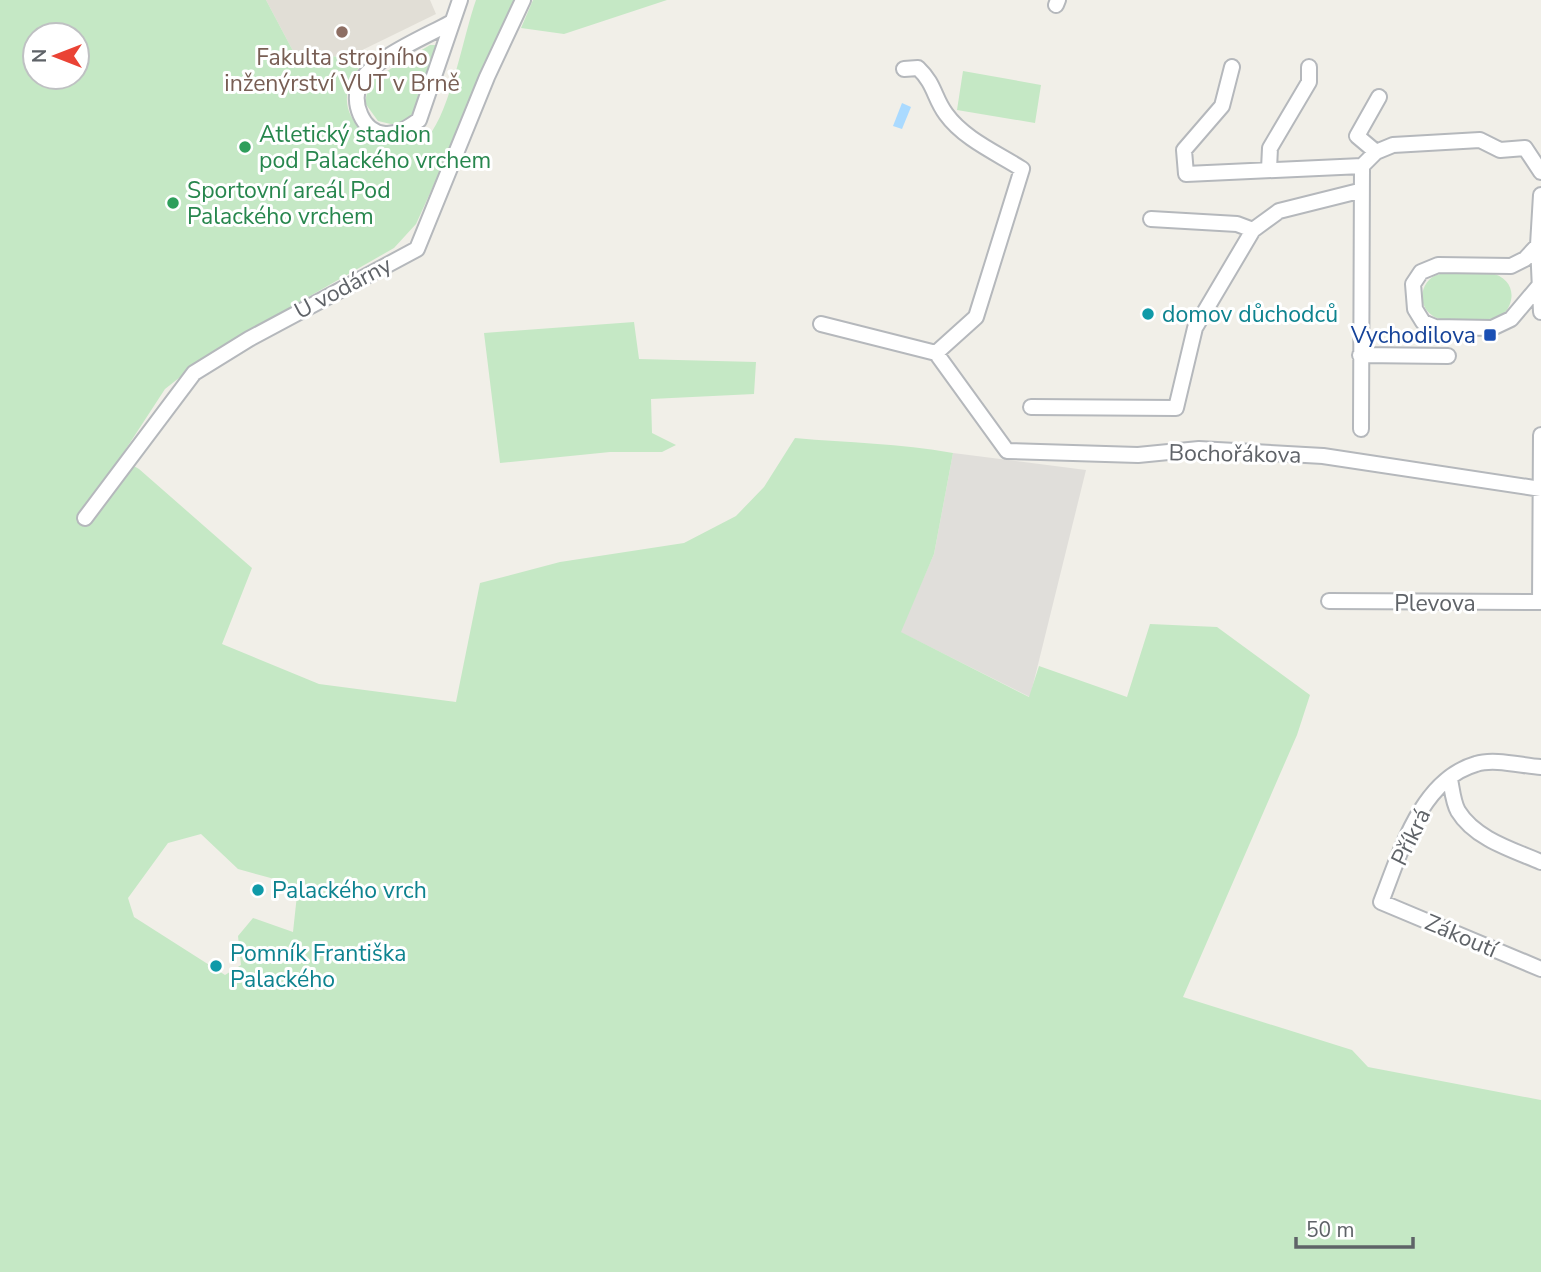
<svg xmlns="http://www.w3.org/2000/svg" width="1541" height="1272" viewBox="0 0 1541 1272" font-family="'Nunito Sans',sans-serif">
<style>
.industrial{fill:#e0deda}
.education{fill:#e1ded6}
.green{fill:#c5e8c5;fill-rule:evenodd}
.water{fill:#aadaff}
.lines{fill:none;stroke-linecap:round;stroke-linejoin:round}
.street-casing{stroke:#b5b8bc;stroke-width:18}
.street{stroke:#fff;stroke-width:14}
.education-dot{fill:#8d6e63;stroke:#fff;stroke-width:2.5}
.leisure-dot{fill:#2e9e5b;stroke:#fff;stroke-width:2.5}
.culture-dot{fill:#0f9aa8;stroke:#fff;stroke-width:2.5}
.transit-dot{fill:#1a4fb4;stroke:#fff;stroke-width:2.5}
.labels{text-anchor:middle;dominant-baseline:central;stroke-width:6;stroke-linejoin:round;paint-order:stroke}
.education-label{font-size:23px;fill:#785e54;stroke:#fff}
.leisure-label{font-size:23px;fill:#27864d;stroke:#fff;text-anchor:start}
.street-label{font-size:23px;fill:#5f6368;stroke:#fff}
.culture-label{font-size:23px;fill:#0d838f;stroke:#fff;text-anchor:start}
.transit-label{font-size:23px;fill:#164399;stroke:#fff;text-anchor:end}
</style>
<rect width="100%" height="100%" fill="#f1efe8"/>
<path class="industrial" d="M 953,453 L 1086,470 L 1030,697 L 900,632 L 934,554 Z"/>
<path class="education" d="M 266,0 L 430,0 L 436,14 L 346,58 L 293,51 Z"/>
<path class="green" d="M 0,0 L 266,0 L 293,51 L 346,58 L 361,65 C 357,71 352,77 350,83 C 333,127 389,155 421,131 L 428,137 C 451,109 463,37 476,0 L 518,0 L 416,224 L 394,248 L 212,352 L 165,389 L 120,458 L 139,469 L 252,568 L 222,644 L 319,684 L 456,702 L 480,583 L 560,562 L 684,543 L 736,516 L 764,487 L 795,438 C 848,443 900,443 953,453 L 934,554 L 901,632 L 1029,697 L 1039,666 L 1127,697 L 1150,624 L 1217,627 L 1310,695 L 1297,735 L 1183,997 L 1352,1050 L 1368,1067 L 1541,1100 L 1541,1272 L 0,1272 ZM 35,35 L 77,35 L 77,77 L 35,77 ZM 201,834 L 238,869 L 278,880 L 297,895 L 293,932 L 253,918 L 238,936 L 241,965 L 225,975 L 134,917 L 128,898 L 168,843 Z
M 533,0 L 667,0 L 564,34 L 521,28 Z
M 430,45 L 435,45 L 436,49 L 412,117 L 395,125 L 378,121 L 365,103 L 369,82 Z
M 963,71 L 1041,85 L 1035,123 L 957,110 Z
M 1490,273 C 1513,277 1518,299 1503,315 C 1488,322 1447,325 1433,316 C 1415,305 1421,278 1440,274 C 1455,270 1474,273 1490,273 Z
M 634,322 L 639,359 L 756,362 L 754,394 L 651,399 L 652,433 L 676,445 L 662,452 L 610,452 L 500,463 L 484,333 Z"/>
<path class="water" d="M 902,103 L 911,107 L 902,129 L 893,126 Z"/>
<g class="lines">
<g class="street-casing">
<path id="street" d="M 1056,5 L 1058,0
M 450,23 C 427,36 371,59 360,83 C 351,102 362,132 385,134 C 398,135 409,127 419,120 L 460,0
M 1232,67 L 1222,106 L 1184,150 L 1186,174 L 1362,166
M 904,69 L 918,68 C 935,84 934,98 946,114 C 964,139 997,153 1022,169 L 976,317 L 936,353
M 1376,152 L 1357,136 L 1379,97
M 1269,169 L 1270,148 L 1309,82 L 1309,67
M 1541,195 L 1538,245 L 1541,312
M 1151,219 L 1237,224 L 1253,230
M 1538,245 L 1525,259 L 1511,266 L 1438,265 L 1421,272 L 1413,284 L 1415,309 L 1423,322 L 1435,327 L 1492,328 L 1511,319 L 1538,287
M 821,324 L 936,353 L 1007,451 L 1138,455 L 1199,449 L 1323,456 L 1541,489
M 1360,355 L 1448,356
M 1031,407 L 1176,408 L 1195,328 L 1253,230 L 1279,211 L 1359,191
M 1361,429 L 1362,166 L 1376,152 L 1393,145 L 1480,140 L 1500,150 L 1525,148 L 1541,172
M 85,518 L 194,373 L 249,339 L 417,249 L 487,77 L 523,0
M 1329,601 L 1540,602
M 1540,602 L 1541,435
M 1541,767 C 1523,766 1494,758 1476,764 C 1420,780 1400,854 1381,902 L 1541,969
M 1450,779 C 1452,789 1453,802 1458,811 C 1475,839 1513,850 1541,862"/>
</g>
<use href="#street" class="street"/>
</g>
<circle class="education-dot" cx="342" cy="32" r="7"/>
<g class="leisure-dot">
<circle cx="245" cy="147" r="7"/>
<circle cx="173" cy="203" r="7"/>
</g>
<g class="culture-dot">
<circle cx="1148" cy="314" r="7"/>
<circle cx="258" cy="890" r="7"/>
<circle cx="216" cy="966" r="7"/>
</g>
<rect class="transit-dot" x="1483" y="328" width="14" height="14" rx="3.5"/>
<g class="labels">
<g class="education-label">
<text x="342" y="57">Fakulta strojního<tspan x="342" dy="26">inženýrství VUT v Brně</tspan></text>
</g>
<g class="leisure-label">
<text x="259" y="134">Atletický stadion<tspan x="259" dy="26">pod Palackého vrchem</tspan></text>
<text x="187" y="190">Sportovní areál Pod<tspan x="187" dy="26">Palackého vrchem</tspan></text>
</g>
<g class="street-label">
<text transform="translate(343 288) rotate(-28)">U vodárny</text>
<text transform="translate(1235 454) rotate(1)">Bochořákova</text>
<text x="1435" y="603">Plevova</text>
<text transform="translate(1411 837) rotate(-64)">Příkrá</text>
<text transform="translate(1461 936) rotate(23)">Zákoutí</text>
</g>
<g class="culture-label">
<text x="1162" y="314">domov důchodců</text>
<text x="272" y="890">Palackého vrch</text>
<text x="230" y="953">Pomník Františka<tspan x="230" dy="26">Palackého</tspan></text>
</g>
<g class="transit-label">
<text x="1476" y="335">Vychodilova</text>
</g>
</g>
<g transform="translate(56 56) rotate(270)"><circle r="33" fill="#ffffff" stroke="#bfc1c3" stroke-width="2"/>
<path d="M0-5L12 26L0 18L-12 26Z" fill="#ea4335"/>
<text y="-10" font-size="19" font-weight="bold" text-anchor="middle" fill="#5f6368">N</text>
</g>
<path d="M1296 1237v10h117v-10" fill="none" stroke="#5f6368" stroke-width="3.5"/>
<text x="1306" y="1237" font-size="21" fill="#5f6368" stroke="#ffffff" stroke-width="5" paint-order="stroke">50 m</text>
</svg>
